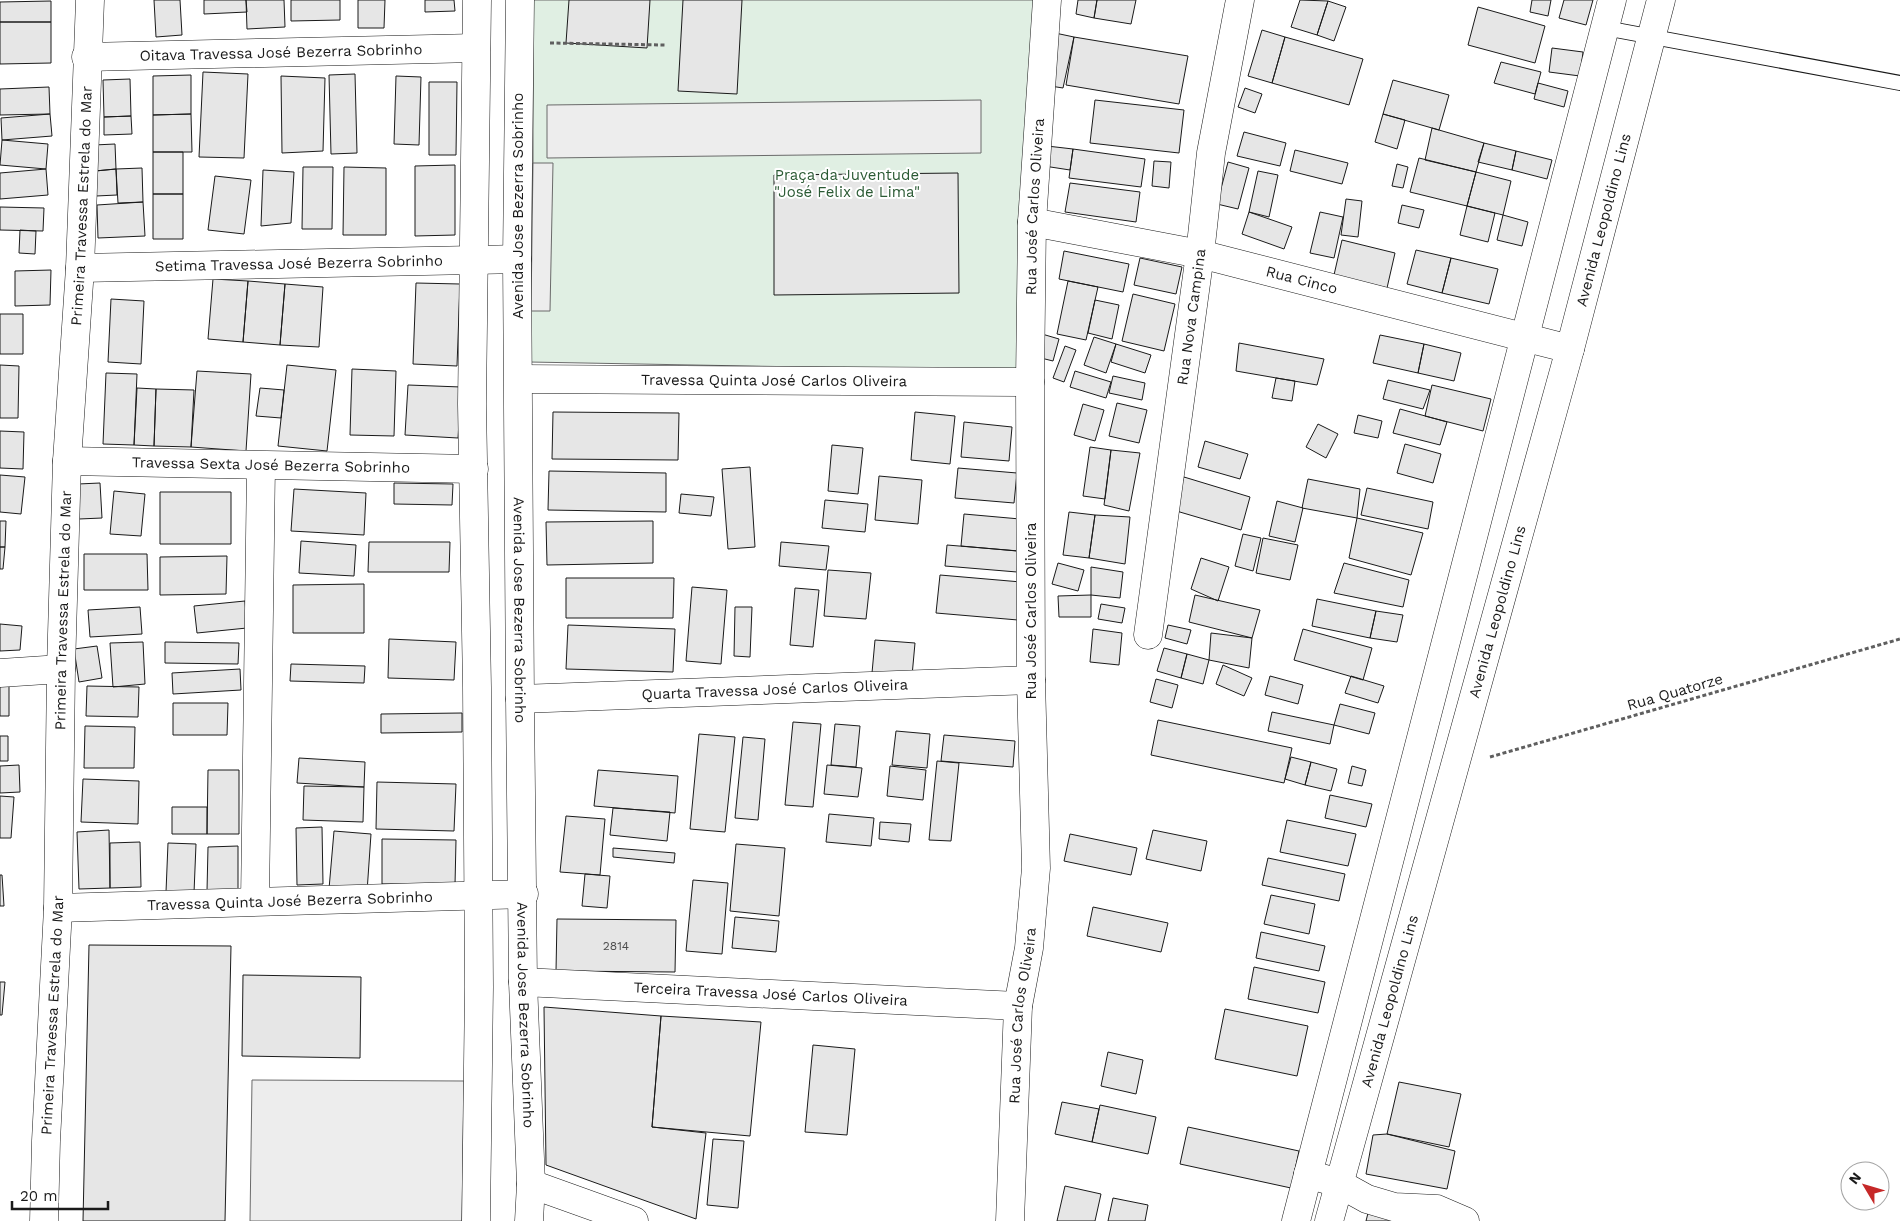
<svg xmlns="http://www.w3.org/2000/svg" width="1900" height="1221" viewBox="0 0 1900 1221" font-family="'Work Sans',sans-serif">
<style>
.green{fill:#e0efe3;stroke:#6a6a6a}
.parking{fill:#ededed;stroke:#6a6a6a}
.building{fill:#e6e6e6;stroke:#1a1a1a}
.lines{fill:none;stroke-linecap:round;stroke-linejoin:round}
.lane-casing{stroke:#1a1a1a;stroke-width:16}
.street-casing{stroke:#1a1a1a;stroke-width:29}
.secondary-casing{stroke:#1a1a1a;stroke-width:29}
.path{stroke:#5f5f5f;stroke-width:3;stroke-dasharray:4 2.5;stroke-linecap:butt}
.lane{stroke:#fff;stroke-width:14}
.street{stroke:#fff;stroke-width:28}
.secondary{stroke:#fff;stroke-width:28}
.labels{text-anchor:middle;dominant-baseline:central;stroke-width:4;stroke-linejoin:round;paint-order:stroke}
.number-label{font-size:12px;fill:#4d4d4d}
.street-label{font-size:15px;fill:#1a1a1a;stroke:#fff}
.park-label{font-size:15px;fill:#2b5a34;stroke:#fff}
</style>
<rect width="100%" height="100%" fill="#fff"/>
<path class="green" d="M 533,0 L 1040,0 L 1023,371 L 529,362 L 533,163 Z"/>
<path class="parking" d="M 981,100 L 981,153 L 547,158 L 547,105 Z
M 533,163 L 553,163 L 550,311 L 531,311 Z
M 252,1080 L 464,1081 L 462,1221 L 250,1221 Z"/>
<path class="building" d="M 154,0 L 180,0 L 182,35 L 156,37 Z
M 204,0 L 246,0 L 247,12 L 204,14 Z
M 246,0 L 284,0 L 285,27 L 247,29 Z
M 291,0 L 340,0 L 340,20 L 291,21 Z
M 358,0 L 385,0 L 384,28 L 358,28 Z
M 425,0 L 454,0 L 455,11 L 425,12 Z
M 569,0 L 650,0 L 647,48 L 566,43 Z
M 683,0 L 742,0 L 737,94 L 678,91 Z
M 1078,0 L 1097,0 L 1094,18 L 1076,14 Z
M 1097,0 L 1136,0 L 1131,24 L 1094,18 Z
M 1300,0 L 1328,1 L 1317,35 L 1291,27 Z
M 1532,0 L 1551,0 L 1548,16 L 1530,12 Z
M 1564,0 L 1593,0 L 1586,25 L 1559,18 Z
M 51,1 L 51,22 L 0,22 L 0,2 Z
M 1328,1 L 1346,7 L 1334,41 L 1317,35 Z
M 1478,7 L 1545,26 L 1535,63 L 1468,45 Z
M 0,22 L 51,22 L 51,63 L 0,64 Z
M 1262,30 L 1285,37 L 1272,83 L 1248,76 Z
M 1055,33 L 1074,37 L 1063,88 L 1044,85 Z
M 1074,37 L 1188,56 L 1179,104 L 1066,85 Z
M 1285,37 L 1363,59 L 1349,105 L 1272,83 Z
M 1552,48 L 1583,52 L 1580,76 L 1549,72 Z
M 1501,62 L 1541,72 L 1535,94 L 1494,83 Z
M 203,72 L 248,74 L 244,158 L 199,157 Z
M 355,74 L 357,153 L 331,154 L 329,75 Z
M 191,75 L 191,114 L 153,115 L 153,76 Z
M 281,76 L 325,78 L 323,151 L 282,153 Z
M 396,76 L 421,77 L 419,145 L 394,144 Z
M 130,79 L 131,116 L 104,117 L 103,80 Z
M 1393,80 L 1449,95 L 1439,130 L 1383,114 Z
M 429,82 L 457,82 L 456,155 L 429,155 Z
M 1538,83 L 1568,91 L 1564,107 L 1534,99 Z
M 49,87 L 50,114 L 0,115 L 0,89 Z
M 1245,88 L 1262,94 L 1255,113 L 1238,107 Z
M 1095,100 L 1184,110 L 1179,153 L 1090,143 Z
M 50,114 L 52,136 L 2,140 L 1,118 Z
M 191,114 L 192,152 L 153,152 L 153,115 Z
M 1383,114 L 1405,120 L 1397,149 L 1375,142 Z
M 131,116 L 132,134 L 104,135 L 104,117 Z
M 1432,128 L 1484,143 L 1476,172 L 1425,160 Z
M 1244,132 L 1286,143 L 1280,166 L 1237,156 Z
M 2,140 L 48,144 L 46,169 L 0,165 Z
M 1484,143 L 1516,151 L 1512,170 L 1478,162 Z
M 115,144 L 116,169 L 95,171 L 94,145 Z
M 1047,146 L 1073,149 L 1070,170 L 1044,166 Z
M 1073,149 L 1145,159 L 1141,187 L 1069,178 Z
M 1295,150 L 1348,163 L 1342,184 L 1290,171 Z
M 1516,151 L 1552,160 L 1547,179 L 1512,170 Z
M 153,152 L 183,152 L 183,194 L 153,194 Z
M 1419,158 L 1476,172 L 1467,206 L 1410,192 Z
M 1154,161 L 1171,162 L 1169,188 L 1152,186 Z
M 1228,162 L 1249,168 L 1238,209 L 1217,204 Z
M 1397,164 L 1408,167 L 1403,188 L 1392,186 Z
M 455,165 L 455,235 L 415,236 L 415,166 Z
M 303,167 L 333,167 L 332,229 L 302,229 Z
M 344,167 L 386,168 L 386,235 L 343,235 Z
M 142,168 L 143,202 L 118,203 L 116,169 Z
M 46,169 L 48,195 L 0,199 L 0,173 Z
M 116,169 L 117,195 L 96,196 L 95,171 Z
M 263,170 L 294,172 L 291,223 L 261,226 Z
M 1258,171 L 1278,175 L 1269,217 L 1249,212 Z
M 1476,172 L 1511,181 L 1503,215 L 1467,206 Z
M 958,173 L 959,293 L 774,295 L 774,175 Z
M 215,176 L 251,180 L 244,234 L 208,230 Z
M 1070,183 L 1140,192 L 1136,222 L 1065,212 Z
M 153,194 L 183,194 L 183,239 L 153,239 Z
M 1346,199 L 1362,201 L 1358,237 L 1341,235 Z
M 143,202 L 145,236 L 98,238 L 97,205 Z
M 1402,205 L 1424,210 L 1419,228 L 1398,223 Z
M 1467,206 L 1495,213 L 1488,242 L 1460,235 Z
M 0,207 L 44,208 L 43,231 L 0,230 Z
M 1249,212 L 1292,227 L 1284,249 L 1242,234 Z
M 1320,212 L 1343,217 L 1334,258 L 1310,253 Z
M 1503,215 L 1528,222 L 1522,246 L 1497,240 Z
M 20,230 L 36,231 L 35,254 L 19,253 Z
M 1342,240 L 1395,253 L 1387,288 L 1334,275 Z
M 1416,250 L 1451,258 L 1442,293 L 1407,284 Z
M 1064,251 L 1129,264 L 1123,292 L 1059,279 Z
M 1140,258 L 1182,267 L 1176,294 L 1134,285 Z
M 1451,258 L 1498,269 L 1489,304 L 1442,293 Z
M 51,270 L 50,305 L 15,306 L 15,271 Z
M 213,279 L 248,281 L 243,342 L 208,339 Z
M 248,281 L 285,284 L 280,345 L 243,342 Z
M 1068,281 L 1098,287 L 1086,340 L 1057,334 Z
M 416,283 L 460,284 L 457,366 L 413,364 Z
M 285,284 L 323,287 L 319,347 L 280,345 Z
M 1133,294 L 1175,304 L 1164,351 L 1122,341 Z
M 111,299 L 144,301 L 141,364 L 108,362 Z
M 1095,300 L 1119,305 L 1112,339 L 1088,333 Z
M 0,314 L 23,314 L 23,354 L 0,354 Z
M 1042,334 L 1059,339 L 1053,361 L 1037,357 Z
M 1380,335 L 1424,344 L 1418,373 L 1373,363 Z
M 1094,337 L 1116,344 L 1106,373 L 1084,365 Z
M 1239,343 L 1324,359 L 1317,385 L 1236,371 Z
M 1116,344 L 1151,355 L 1145,373 L 1111,362 Z
M 1424,344 L 1461,353 L 1454,381 L 1418,373 Z
M 1065,346 L 1076,350 L 1064,382 L 1053,378 Z
M 0,365 L 19,366 L 18,418 L 0,418 Z
M 287,365 L 336,370 L 327,451 L 278,446 Z
M 352,369 L 396,371 L 394,436 L 350,435 Z
M 197,371 L 251,374 L 246,451 L 191,447 Z
M 1075,371 L 1111,382 L 1106,398 L 1070,387 Z
M 106,373 L 137,374 L 134,445 L 103,444 Z
M 1113,376 L 1145,383 L 1142,400 L 1109,393 Z
M 1276,378 L 1295,381 L 1292,401 L 1272,398 Z
M 1388,380 L 1430,390 L 1423,409 L 1383,399 Z
M 408,385 L 461,387 L 458,438 L 405,435 Z
M 1432,385 L 1491,399 L 1483,431 L 1425,416 Z
M 137,388 L 156,389 L 154,446 L 134,445 Z
M 260,388 L 284,390 L 281,418 L 256,416 Z
M 156,389 L 194,390 L 191,447 L 154,446 Z
M 1117,403 L 1147,410 L 1139,443 L 1109,436 Z
M 1083,404 L 1104,410 L 1095,441 L 1074,435 Z
M 1400,409 L 1447,422 L 1440,445 L 1393,433 Z
M 553,412 L 679,413 L 678,460 L 552,459 Z
M 915,412 L 955,416 L 950,464 L 911,460 Z
M 1358,415 L 1382,421 L 1378,438 L 1354,433 Z
M 964,422 L 1012,427 L 1009,461 L 961,457 Z
M 1318,424 L 1338,434 L 1326,458 L 1306,447 Z
M 0,431 L 24,432 L 23,469 L 0,468 Z
M 1205,441 L 1248,454 L 1240,479 L 1198,467 Z
M 1405,444 L 1441,454 L 1433,483 L 1397,473 Z
M 832,445 L 863,448 L 858,494 L 828,491 Z
M 1090,447 L 1111,450 L 1105,499 L 1083,496 Z
M 1111,450 L 1140,453 L 1129,511 L 1104,505 Z
M 750,467 L 755,547 L 728,549 L 722,469 Z
M 958,468 L 1017,473 L 1014,503 L 955,498 Z
M 549,471 L 666,473 L 666,512 L 548,510 Z
M 0,475 L 25,477 L 21,514 L 0,512 Z
M 879,476 L 922,480 L 918,524 L 875,520 Z
M 1184,477 L 1250,497 L 1241,530 L 1173,510 Z
M 1308,479 L 1360,489 L 1357,518 L 1302,508 Z
M 100,483 L 102,518 L 79,519 L 78,484 Z
M 394,483 L 453,484 L 452,505 L 394,504 Z
M 1367,488 L 1433,502 L 1428,529 L 1361,515 Z
M 294,489 L 366,493 L 364,535 L 291,531 Z
M 114,491 L 145,494 L 141,536 L 110,534 Z
M 160,492 L 231,492 L 231,544 L 160,544 Z
M 681,494 L 714,497 L 711,516 L 679,513 Z
M 825,500 L 868,504 L 865,532 L 822,528 Z
M 1277,501 L 1303,508 L 1295,542 L 1269,536 Z
M 1069,512 L 1095,515 L 1089,558 L 1063,555 Z
M 964,514 L 1020,519 L 1017,551 L 961,546 Z
M 1095,515 L 1130,517 L 1125,564 L 1089,558 Z
M 1357,518 L 1423,533 L 1411,575 L 1349,558 Z
M 0,521 L 6,521 L 5,547 L 0,547 Z
M 653,521 L 653,563 L 547,565 L 546,522 Z
M 1243,534 L 1261,538 L 1253,571 L 1235,566 Z
M 1263,538 L 1298,545 L 1290,580 L 1256,573 Z
M 301,541 L 356,545 L 354,576 L 299,573 Z
M 369,542 L 450,542 L 449,572 L 368,572 Z
M 781,542 L 829,546 L 826,570 L 779,566 Z
M 947,545 L 1019,551 L 1017,572 L 945,566 Z
M 0,547 L 5,547 L 3,569 L 0,569 Z
M 84,554 L 147,554 L 148,590 L 84,590 Z
M 227,556 L 226,594 L 160,595 L 160,557 Z
M 1201,558 L 1229,567 L 1218,601 L 1191,589 Z
M 1058,563 L 1084,570 L 1078,591 L 1052,584 Z
M 1344,563 L 1409,580 L 1403,607 L 1334,593 Z
M 1091,567 L 1123,572 L 1120,598 L 1091,595 Z
M 828,570 L 871,573 L 866,619 L 824,616 Z
M 940,575 L 1021,582 L 1018,620 L 936,613 Z
M 566,578 L 674,578 L 673,618 L 566,618 Z
M 364,584 L 364,633 L 293,633 L 293,585 Z
M 692,587 L 727,590 L 721,664 L 686,661 Z
M 795,588 L 819,590 L 813,647 L 790,645 Z
M 1091,595 L 1091,617 L 1059,617 L 1058,596 Z
M 1195,595 L 1260,610 L 1252,638 L 1189,622 Z
M 1317,599 L 1376,611 L 1370,638 L 1312,626 Z
M 245,601 L 247,628 L 197,633 L 194,606 Z
M 1101,604 L 1125,608 L 1122,623 L 1098,619 Z
M 140,607 L 142,634 L 90,637 L 88,610 Z
M 735,607 L 752,607 L 750,657 L 734,656 Z
M 1376,611 L 1403,615 L 1397,642 L 1370,638 Z
M 0,624 L 22,626 L 20,650 L 0,651 Z
M 568,625 L 675,629 L 673,672 L 566,669 Z
M 1168,625 L 1191,630 L 1187,644 L 1165,638 Z
M 1093,629 L 1122,633 L 1119,665 L 1090,662 Z
M 1303,629 L 1372,648 L 1363,680 L 1294,660 Z
M 1211,633 L 1252,638 L 1249,668 L 1209,660 Z
M 389,639 L 456,642 L 454,680 L 388,678 Z
M 875,640 L 915,643 L 912,676 L 872,673 Z
M 143,642 L 145,684 L 113,687 L 110,643 Z
M 165,642 L 239,643 L 238,664 L 165,663 Z
M 97,646 L 102,678 L 79,682 L 74,649 Z
M 1164,648 L 1187,654 L 1181,678 L 1157,671 Z
M 1187,654 L 1209,660 L 1203,684 L 1181,678 Z
M 291,664 L 365,666 L 364,683 L 290,681 Z
M 1223,665 L 1252,678 L 1244,696 L 1216,684 Z
M 240,669 L 241,690 L 173,694 L 172,673 Z
M 1270,676 L 1303,685 L 1298,704 L 1265,695 Z
M 1351,676 L 1384,686 L 1378,703 L 1345,693 Z
M 1156,679 L 1178,685 L 1172,708 L 1150,702 Z
M 9,684 L 9,716 L 0,716 L 0,685 Z
M 87,686 L 139,687 L 138,717 L 86,716 Z
M 173,703 L 228,703 L 227,735 L 173,735 Z
M 1340,704 L 1375,713 L 1369,734 L 1334,725 Z
M 1272,712 L 1334,725 L 1330,744 L 1268,731 Z
M 462,713 L 462,732 L 381,733 L 381,714 Z
M 1158,720 L 1292,748 L 1284,783 L 1151,755 Z
M 793,722 L 821,724 L 813,807 L 785,805 Z
M 835,724 L 860,726 L 856,767 L 831,765 Z
M 85,726 L 135,727 L 134,768 L 84,768 Z
M 896,731 L 930,734 L 927,768 L 892,765 Z
M 699,734 L 735,737 L 725,832 L 690,829 Z
M 944,735 L 1015,741 L 1013,767 L 941,761 Z
M 0,736 L 8,736 L 8,761 L 0,761 Z
M 743,737 L 765,739 L 758,820 L 735,818 Z
M 1291,757 L 1311,762 L 1305,785 L 1285,779 Z
M 299,758 L 365,762 L 364,787 L 297,783 Z
M 937,761 L 959,763 L 951,841 L 929,840 Z
M 1311,762 L 1337,769 L 1331,791 L 1305,785 Z
M 19,765 L 20,792 L 0,793 L 0,766 Z
M 827,765 L 862,768 L 858,797 L 824,794 Z
M 890,766 L 926,770 L 923,800 L 887,796 Z
M 1352,766 L 1366,770 L 1362,786 L 1348,783 Z
M 208,770 L 239,770 L 239,834 L 207,834 Z
M 598,770 L 678,776 L 675,813 L 594,806 Z
M 83,779 L 139,781 L 138,824 L 81,822 Z
M 377,782 L 456,784 L 454,831 L 376,829 Z
M 304,786 L 364,787 L 363,822 L 303,820 Z
M 1330,795 L 1372,804 L 1366,827 L 1325,818 Z
M 0,796 L 14,797 L 11,838 L 0,838 Z
M 172,807 L 207,807 L 207,834 L 172,834 Z
M 613,808 L 670,812 L 667,841 L 610,835 Z
M 829,814 L 874,818 L 871,846 L 826,842 Z
M 566,816 L 605,819 L 600,875 L 560,872 Z
M 1287,820 L 1356,834 L 1348,866 L 1280,852 Z
M 880,822 L 911,824 L 909,842 L 879,839 Z
M 322,827 L 323,884 L 297,885 L 296,828 Z
M 109,830 L 110,888 L 79,889 L 77,832 Z
M 1153,830 L 1207,841 L 1201,871 L 1146,859 Z
M 334,831 L 371,834 L 367,892 L 329,889 Z
M 1070,834 L 1137,848 L 1131,875 L 1064,861 Z
M 382,839 L 456,840 L 455,885 L 382,884 Z
M 140,842 L 141,887 L 110,888 L 110,843 Z
M 168,843 L 196,844 L 194,893 L 166,892 Z
M 736,844 L 785,848 L 779,916 L 730,911 Z
M 238,846 L 238,891 L 207,891 L 208,847 Z
M 613,848 L 675,853 L 674,863 L 613,857 Z
M 1268,858 L 1345,874 L 1339,901 L 1262,885 Z
M 585,874 L 610,876 L 607,908 L 582,906 Z
M 0,875 L 2,875 L 4,906 L 0,906 Z
M 693,880 L 728,883 L 722,954 L 686,951 Z
M 1271,895 L 1315,904 L 1309,934 L 1264,924 Z
M 1093,907 L 1168,923 L 1161,952 L 1087,936 Z
M 735,917 L 779,921 L 776,952 L 732,948 Z
M 557,919 L 676,920 L 675,972 L 556,971 Z
M 1261,932 L 1325,946 L 1319,971 L 1256,958 Z
M 89,945 L 231,946 L 225,1221 L 83,1221 Z
M 1254,967 L 1325,982 L 1318,1013 L 1248,999 Z
M 243,975 L 361,977 L 360,1058 L 242,1056 Z
M 0,982 L 5,982 L 2,1015 L 0,1015 Z
M 544,1007 L 661,1016 L 652,1127 L 706,1133 L 696,1219 L 546,1165 Z
M 1225,1009 L 1308,1026 L 1297,1076 L 1215,1059 Z
M 661,1016 L 761,1022 L 750,1136 L 652,1127 Z
M 813,1045 L 855,1049 L 847,1135 L 805,1132 Z
M 1108,1052 L 1143,1060 L 1136,1094 L 1101,1086 Z
M 1399,1082 L 1461,1094 L 1449,1147 L 1387,1134 Z
M 1062,1102 L 1099,1109 L 1092,1142 L 1055,1134 Z
M 1100,1105 L 1156,1117 L 1148,1154 L 1092,1142 Z
M 1188,1127 L 1299,1151 L 1291,1188 L 1180,1164 Z
M 1387,1134 L 1455,1151 L 1447,1189 L 1366,1174 L 1373,1135 Z
M 713,1139 L 744,1141 L 738,1208 L 707,1205 Z
M 1065,1186 L 1101,1194 L 1095,1221 L 1057,1221 Z
M 1113,1198 L 1148,1205 L 1145,1221 L 1108,1221 Z
M 1369,1209 L 1419,1221 L 1366,1221 Z"/>
<g class="lines">
<g class="lane-casing">
<path id="lane" d="M 1605,28 L 1900,83"/>
</g>
<g class="street-casing">
<g id="street">
<path id="s1" d="M 86,57 L 476,48"/>
<path id="s2" d="M 1032,222 L 1200,254 L 1570,349"/>
<path id="s3" d="M 80,268 L 517,259"/>
<path id="s4" d="M 519,379 L 1030,382"/>
<path id="s5" d="M 67,461 L 474,469"/>
<path id="s6" d="M 1148,635 L 1200,254 L 1211,153 L 1240,0"/>
<path d="M 0,673 L 61,669"/>
<path id="s7" d="M 520,699 L 1031,680"/>
<path d="M 255,901 L 261,466"/>
<path id="s8" d="M 58,908 L 524,894"/>
<path id="s9" d="M 523,982 L 1018,1006"/>
<path d="M 1308,1174 L 1338,1183 L 1367,1199 L 1394,1207 L 1437,1209 L 1465,1221"/>
<path d="M 531,1184 L 634,1221"/>
<path id="s10" d="M 44,1221 L 46,1141 L 58,908 L 61,669 L 67,461 L 80,268 L 90,0"/>
<path id="s11" d="M 1010,1221 L 1018,1006 L 1029,948 L 1036,868 L 1031,680 L 1030,382 L 1032,222 L 1047,0"/>
</g>
</g>
<g class="secondary-casing">
<g id="secondary">
<path id="s12" d="M 520,0 L 517,259 L 520,699 L 523,982 L 531,1184 L 529,1221"/>
<path d="M 476,1221 L 479,987 L 477,687 L 472,404 L 477,0"/>
<path d="M 1296,1221 L 1612,0"/>
<path id="s13" d="M 1329,1221 L 1570,349 L 1661,0"/>
</g>
</g>
<path class="path" d="M 550,43 L 665,45
M 1490,757 L 1900,639"/>
<use href="#lane" class="lane"/>
<use href="#street" class="street"/>
<use href="#secondary" class="secondary"/>
</g>
<g class="labels">
<g class="number-label">
<text x="616" y="946">2814</text>
</g>
<g class="street-label">
<text stroke="none"><textPath href="#s1" startOffset="195">Oitava Travessa José Bezerra Sobrinho</textPath></text>
<text stroke="none"><textPath href="#s10" startOffset="1016">Primeira Travessa Estrela do Mar</textPath></text>
<text transform="translate(518 206) rotate(-90)">Avenida Jose Bezerra Sobrinho</text>
<text stroke="none"><textPath href="#s11" startOffset="1016">Rua José Carlos Oliveira</textPath></text>
<text stroke="none"><textPath href="#s13" startOffset="1038">Avenida Leopoldino Lins</textPath></text>
<text stroke="none"><textPath href="#s3" startOffset="219">Setima Travessa José Bezerra Sobrinho</textPath></text>
<text stroke="none"><textPath href="#s2" startOffset="276">Rua Cinco</textPath></text>
<text stroke="none"><textPath href="#s6" startOffset="321">Rua Nova Campina</textPath></text>
<text stroke="none"><textPath href="#s4" startOffset="255">Travessa Quinta José Carlos Oliveira</textPath></text>
<text stroke="none"><textPath href="#s5" startOffset="204">Travessa Sexta José Bezerra Sobrinho</textPath></text>
<text stroke="none"><textPath href="#s10" startOffset="611">Primeira Travessa Estrela do Mar</textPath></text>
<text stroke="none"><textPath href="#s12" startOffset="610">Avenida Jose Bezerra Sobrinho</textPath></text>
<text transform="translate(1031 611) rotate(-90)">Rua José Carlos Oliveira</text>
<text stroke="none"><textPath href="#s13" startOffset="632">Avenida Leopoldino Lins</textPath></text>
<text stroke="none"><textPath href="#s7" startOffset="255">Quarta Travessa José Carlos Oliveira</textPath></text>
<text transform="translate(1675 692) rotate(-16)">Rua Quatorze</text>
<text stroke="none"><textPath href="#s8" startOffset="232">Travessa Quinta José Bezerra Sobrinho</textPath></text>
<text stroke="none"><textPath href="#s9" startOffset="248">Terceira Travessa José Carlos Oliveira</textPath></text>
<text stroke="none"><textPath href="#s13" startOffset="228">Avenida Leopoldino Lins</textPath></text>
<text stroke="none"><textPath href="#s10" startOffset="206">Primeira Travessa Estrela do Mar</textPath></text>
<text stroke="none"><textPath href="#s12" startOffset="1015">Avenida Jose Bezerra Sobrinho</textPath></text>
<text stroke="none"><textPath href="#s11" startOffset="206">Rua José Carlos Oliveira</textPath></text>
</g>
<g class="park-label">
<text x="847" y="175">Praça da Juventude<tspan x="847" dy="17">"José Felix de Lima"</tspan></text>
</g>
</g>
<g transform="translate(1865 1186) rotate(308)"><circle r="24" fill="#ffffff" stroke="#a3a3a3"/>
<path d="M0-4L9 19L0 12L-9 19Z" fill="#c62828"/>
<text y="-8" font-size="14" font-weight="bold" text-anchor="middle" fill="#1a1a1a">N</text>
</g>
<path d="M12 1201v8h96v-8" fill="none" stroke="#1a1a1a" stroke-width="2.5"/>
<text x="20" y="1201" font-size="15" fill="#1a1a1a" stroke="#ffffff" stroke-width="4" paint-order="stroke">20 m</text>
</svg>
